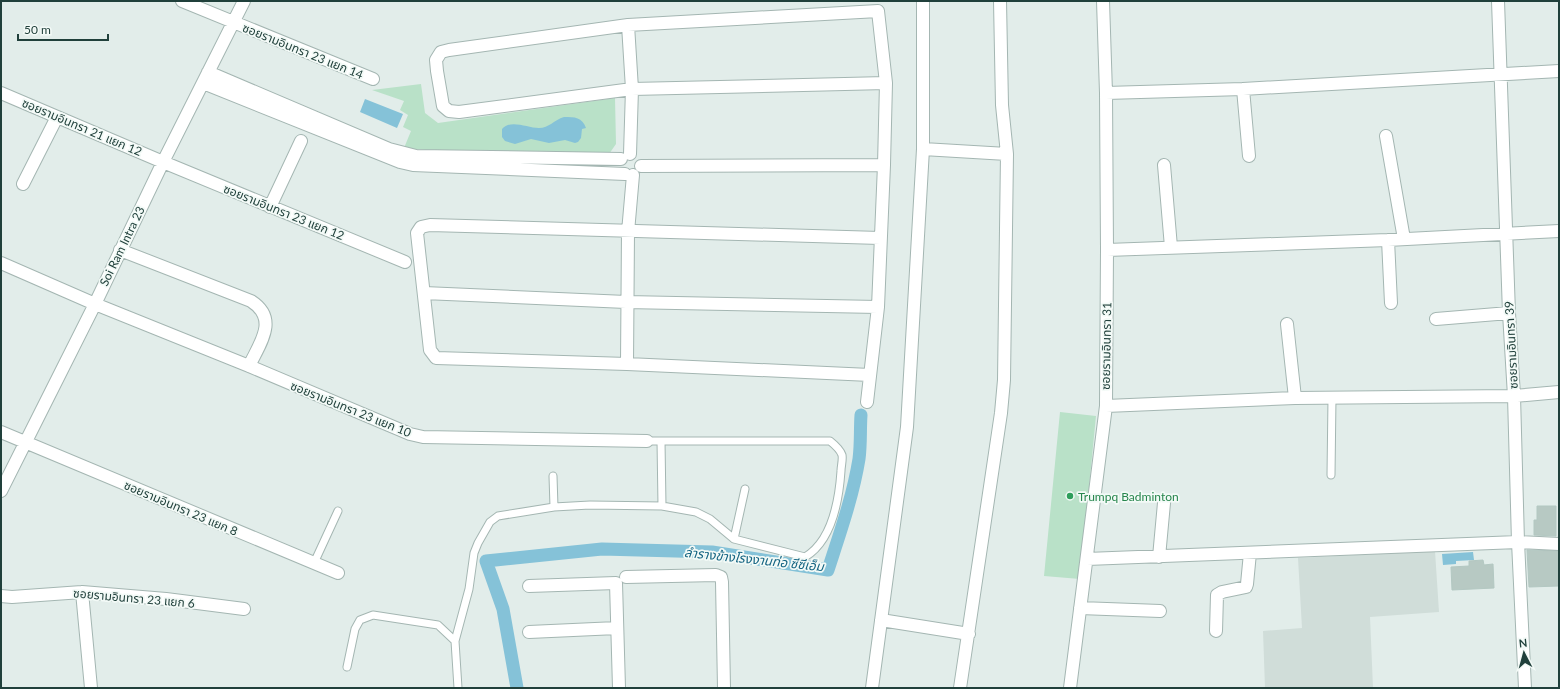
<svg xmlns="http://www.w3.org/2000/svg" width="1560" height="689" viewBox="0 0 1560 689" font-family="Lato,'Noto Sans Thai',sans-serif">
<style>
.built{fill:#d0ddd9}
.green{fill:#b9e1c8}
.water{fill:#85c2d8}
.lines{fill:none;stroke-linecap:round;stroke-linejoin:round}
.canal{stroke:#85c2d8;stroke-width:13}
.building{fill:#b7c9c3;stroke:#b3c8c2}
.service-casing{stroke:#a4b6b2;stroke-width:9}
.minor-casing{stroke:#a4b6b2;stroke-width:14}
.service{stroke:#fff;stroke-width:7}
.minor{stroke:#fff;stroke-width:12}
.leisure-dot{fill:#2e9e5b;stroke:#f3faf7;stroke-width:1.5}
.labels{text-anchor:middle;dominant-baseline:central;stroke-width:3.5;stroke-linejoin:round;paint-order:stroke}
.street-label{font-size:12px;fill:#20403b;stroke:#f3faf7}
.leisure-label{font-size:12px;fill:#27864d;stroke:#f3faf7;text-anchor:start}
.water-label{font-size:13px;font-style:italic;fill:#146482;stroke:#f3faf7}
</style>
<rect width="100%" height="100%" fill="#e2edea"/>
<path class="built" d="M 1435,551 L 1439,612 L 1370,617 L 1373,688 L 1265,688 L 1263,631 L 1302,628 L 1298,558 Z"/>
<path class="green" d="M 421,84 L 425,113 L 438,123 L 615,98 L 616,144 L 609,154 L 437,151 L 404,148 L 411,131 L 403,127 L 408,115 L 400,110 L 404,101 L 372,90 Z
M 1060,412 L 1096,416 L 1080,579 L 1044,576 Z"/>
<path class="water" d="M 365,99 L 403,114 L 397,128 L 360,112 Z
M 564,117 C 575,117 582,117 586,128 L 582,129 L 581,138 L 578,142 L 575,143 L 565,140 L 549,143 L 531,139 L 515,144 L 505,141 L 502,137 L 502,129 C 511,119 527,128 539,128 C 549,128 554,120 564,117 Z
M 1473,552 L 1474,560 L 1456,561 L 1456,564 L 1443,565 L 1442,554 Z"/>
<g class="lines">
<path class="canal" d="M 517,688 L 503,609 L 486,561 L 602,549 L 712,552 L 828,570 C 840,533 853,496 859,459 C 861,444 860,429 861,415"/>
</g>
<path class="building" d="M 1537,506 L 1556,506 L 1556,536 L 1534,535 L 1534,520 L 1537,520 Z
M 1527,550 L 1559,551 L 1559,586 L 1529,587 Z
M 1483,560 L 1484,565 L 1493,564 L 1494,588 L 1452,590 L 1451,567 L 1469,566 L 1469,561 Z"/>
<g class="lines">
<g class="service-casing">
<path id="service" d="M 661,441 L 662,506
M 1331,475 L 1332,398
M 553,476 L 554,507
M 734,539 L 745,489
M 314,563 L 338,511
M 455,641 L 469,589 L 474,553 L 478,543 L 490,522 L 498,516 L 554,507 L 590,505 L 662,506 L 696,512 L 710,519 L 734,539 L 805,557 C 832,541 839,500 841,471 C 841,466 843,460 842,455 C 840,449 835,445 830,441 L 647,441
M 347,667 L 355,629 L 360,620 L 373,615 L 438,625 L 455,641 L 458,688"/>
</g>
<g class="minor-casing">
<path id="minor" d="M 182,1 L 373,79
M 1498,1 L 1509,313 L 1514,396 L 1518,542 L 1525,688
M 628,25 L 632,89 L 630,154
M 208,72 L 389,149 L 416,156 L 621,159
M 203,83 L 400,162 L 413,165 L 625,174
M 1243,89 L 1249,156
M 1,93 L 163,162 L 405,262
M 1106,93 L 1243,89 L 1559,71
M 1386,136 L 1404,239
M 923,149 L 1007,154
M 1164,165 L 1171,247
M 641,166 L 884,165
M 23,184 L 57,117
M 270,207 L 301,141
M 1388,240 L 1391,303
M 120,250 L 251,301 C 279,319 260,343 249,366
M 1107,250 L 1388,240 L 1559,231
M 1,263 L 95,304 L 249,366 L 410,434 L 423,437 L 647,441
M 424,293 L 626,302 L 878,307
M 1436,319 L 1509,313
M 1287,324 L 1295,398
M 627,364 L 628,232 L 633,175
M 870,375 L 627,364 L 436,358 L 430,350 L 417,233 L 421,227 L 430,225 L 880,238
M 867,402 L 878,307 L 884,165 L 886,83 L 878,11 L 628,25 L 449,50 L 441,52 L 436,60 L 437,71 L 443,106 L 449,111 L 459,112 L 632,89 L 886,83
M 1106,406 L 1295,398 L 1514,396 L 1559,392
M 1,432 L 338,573
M 1,491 L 95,304 L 163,162 L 244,1
M 1159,557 L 1164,503
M 1087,559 L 1518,542 L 1559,544
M 626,577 L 716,575 L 721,577 L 722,582 L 724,688
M 529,586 L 616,583 L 619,688
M 82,592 L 91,688
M 1,596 L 12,597 L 82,592 L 166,599 L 244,609
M 1080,608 L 1160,611
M 881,620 L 969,634
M 1216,631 L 1217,595 L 1222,592 L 1246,587 L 1247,584 L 1250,553
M 529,632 L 617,628
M 872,688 L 907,427 L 923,149 L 923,1
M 960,688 L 1001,413 L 1004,380 L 1007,154 L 1002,105 L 1000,1
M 1070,688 L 1106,406 L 1107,250 L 1106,93 L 1103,1"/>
</g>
<use href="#service" class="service"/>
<use href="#minor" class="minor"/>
</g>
<circle class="leisure-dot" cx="1070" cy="496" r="4"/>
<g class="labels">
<g class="street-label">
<text transform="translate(303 51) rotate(22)">ซอยรามอินทรา 23 แยก 14</text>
<text transform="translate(82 127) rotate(23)">ซอยรามอินทรา 21 แยก 12</text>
<text transform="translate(284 212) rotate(22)">ซอยรามอินทรา 23 แยก 12</text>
<text transform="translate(122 246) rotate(-64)">Soi Ram Intra 23</text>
<text transform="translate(1511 345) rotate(-93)">ซอยรามอินทรา 39</text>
<text transform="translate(1106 346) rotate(-89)">ซอยรามอินทรา 31</text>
<text transform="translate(351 409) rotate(22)">ซอยรามอินทรา 23 แยก 10</text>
<text transform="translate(181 508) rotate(23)">ซอยรามอินทรา 23 แยก 8</text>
<text transform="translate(134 598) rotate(5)">ซอยรามอินทรา 23 แยก 6</text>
</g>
<g class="leisure-label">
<text x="1078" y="496">Trumpq Badminton</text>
</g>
<g class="water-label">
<text transform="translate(754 559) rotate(6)">ลำรางข้างโรงงานท่อ ซีซีเอ็ม</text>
</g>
</g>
<rect width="1560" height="689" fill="none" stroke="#20403b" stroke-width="4"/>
<g transform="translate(1524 653) rotate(354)" stroke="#f3faf7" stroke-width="3" paint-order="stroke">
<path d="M0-3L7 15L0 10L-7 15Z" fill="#20403b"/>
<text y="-6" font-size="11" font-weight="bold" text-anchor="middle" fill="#20403b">N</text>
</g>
<path d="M18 34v6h90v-6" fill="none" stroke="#20403b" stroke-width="2"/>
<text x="24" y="34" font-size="12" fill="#20403b" stroke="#f3faf7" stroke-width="3" paint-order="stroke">50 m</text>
</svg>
